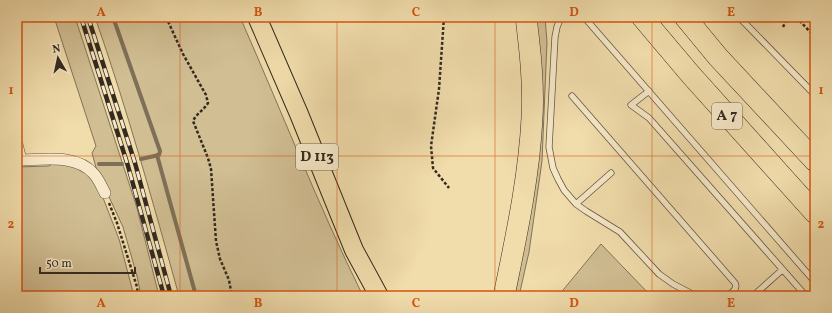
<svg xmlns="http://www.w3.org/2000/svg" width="832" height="313" viewBox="0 0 832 313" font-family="Vollkorn,serif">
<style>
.green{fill:#d1be93;stroke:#82745a}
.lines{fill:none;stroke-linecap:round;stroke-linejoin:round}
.stream{stroke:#7e7057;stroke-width:4}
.service-casing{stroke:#625643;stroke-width:7}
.minor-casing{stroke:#625643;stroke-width:12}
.primary-casing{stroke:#332a20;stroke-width:20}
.motorway-casing{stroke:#332a20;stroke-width:22}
.path{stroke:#332a20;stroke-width:2.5;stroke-dasharray:3 2;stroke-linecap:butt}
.service{stroke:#f6e8c8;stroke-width:5.5}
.minor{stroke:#f6e8c8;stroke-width:11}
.primary{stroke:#f1dcab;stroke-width:18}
.motorway{stroke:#f1dcab;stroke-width:21}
.rail-casing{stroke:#332a20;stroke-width:4.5}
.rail{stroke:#f6e8c8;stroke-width:3;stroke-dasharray:9;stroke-linecap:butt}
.grid{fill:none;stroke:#d6540e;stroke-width:1;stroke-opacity:0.55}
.labels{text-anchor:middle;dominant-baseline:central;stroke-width:3;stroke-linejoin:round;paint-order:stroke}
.shield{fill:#f6e8c8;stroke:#6e6352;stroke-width:1}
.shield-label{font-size:15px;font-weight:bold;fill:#332a20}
.neatline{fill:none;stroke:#d6540e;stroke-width:1.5}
.grid-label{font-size:13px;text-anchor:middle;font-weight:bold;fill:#d6540e}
</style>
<rect width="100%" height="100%" fill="#f1dcab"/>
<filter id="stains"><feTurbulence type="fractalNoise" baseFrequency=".005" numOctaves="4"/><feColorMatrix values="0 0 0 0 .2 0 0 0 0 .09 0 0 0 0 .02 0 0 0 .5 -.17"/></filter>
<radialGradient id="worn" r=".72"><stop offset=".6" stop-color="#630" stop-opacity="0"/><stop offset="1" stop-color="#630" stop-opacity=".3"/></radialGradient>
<path class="green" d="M 54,17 L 75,17 L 137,208 L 159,296 L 141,296 L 137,276 L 123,227 L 97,171 L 92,153 L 96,146 Z
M 95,17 L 240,17 C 281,110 318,205 363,296 L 179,296 C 153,202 127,109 95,17 Z
M 530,17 L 545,17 L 547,42 L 542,161 L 529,252 L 519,296 L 508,296 Z
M 54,163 L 66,163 L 88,173 L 100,190 L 119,239 L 134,296 L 17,296 L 17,167 L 49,166 Z
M 601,244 L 651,296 L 561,296 L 559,295 Z"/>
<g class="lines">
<path class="stream" d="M 113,17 L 160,151 L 159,155 L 141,159
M 157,155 L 196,296
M 99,164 L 122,164"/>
<g class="service-casing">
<path id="service" d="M 561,17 L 557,27 L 555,37 L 549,147 L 553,168 L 558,179 L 564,190 L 576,204 L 586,211 L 620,232 L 659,274 L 673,284 L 696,296
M 584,17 L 815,282
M 739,17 L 815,95
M 649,91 L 631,105 L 649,118 L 806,296
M 572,96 L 735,283 C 738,289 732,292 728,296
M 576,204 L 611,173
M 753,296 L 782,270"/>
</g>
<g class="minor-casing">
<path id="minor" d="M 17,144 L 21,160
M 17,160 C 42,160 76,153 94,174 C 99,180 102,187 105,193"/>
</g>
<g class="primary-casing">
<path id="primary" d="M 257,17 L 299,114 L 354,250 L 379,296"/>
</g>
<g class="motorway-casing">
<path id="motorway" d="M 642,17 L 691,75 L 815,213
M 685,17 L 718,57 L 815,161
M 504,296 C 516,237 529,178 532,118 C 534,84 530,50 526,17"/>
</g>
<path class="path" d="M 166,17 L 183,54 L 206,95 L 208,103 C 204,110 196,114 193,121 L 208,158 L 211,169 L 216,241 L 220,259 L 229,280 L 232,296
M 444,17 L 439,89 L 431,146 L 433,168 L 449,188
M 796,17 L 815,37
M 783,27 L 788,17
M 109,203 L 117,223 L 137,287 L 138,296"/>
<use href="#service" class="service"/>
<use href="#minor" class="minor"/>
<use href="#primary" class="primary"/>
<use href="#motorway" class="motorway"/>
<g class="rail-casing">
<path id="rail" d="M 81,17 L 128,166 L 164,296
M 88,17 L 135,163 L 171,296"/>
</g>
<use href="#rail" class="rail"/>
</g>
<path class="grid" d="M 180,17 L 180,296M 337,17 L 337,296M 495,17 L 495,296M 652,17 L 652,296M 17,156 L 815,156"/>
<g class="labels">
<g class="shield">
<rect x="712" y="103" width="30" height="26" rx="3"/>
<rect x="296" y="144" width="42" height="26" rx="3"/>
</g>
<g class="shield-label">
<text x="727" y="116">A 7</text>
<text x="317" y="157">D 113</text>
</g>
</g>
<rect width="832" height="313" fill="none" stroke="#f1dcab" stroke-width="44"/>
<g transform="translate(58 58) rotate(351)" stroke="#f6e8c8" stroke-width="3" paint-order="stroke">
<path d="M0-3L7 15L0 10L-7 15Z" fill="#332a20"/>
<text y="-6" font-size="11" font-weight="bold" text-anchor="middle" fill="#332a20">N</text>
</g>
<path d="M40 267v6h95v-6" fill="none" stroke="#332a20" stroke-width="2"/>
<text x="46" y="267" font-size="12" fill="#332a20" stroke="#f6e8c8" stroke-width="3" paint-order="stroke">50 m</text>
<rect x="22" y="22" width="788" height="269" class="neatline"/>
<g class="grid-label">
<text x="101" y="16">A</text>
<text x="258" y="16">B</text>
<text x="416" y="16">C</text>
<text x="574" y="16">D</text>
<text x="731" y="16">E</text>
<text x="11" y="94">1</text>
<text x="821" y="94">1</text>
<text x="11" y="228">2</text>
<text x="821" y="228">2</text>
<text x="101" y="307">A</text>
<text x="258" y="307">B</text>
<text x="416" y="307">C</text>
<text x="574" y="307">D</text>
<text x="731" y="307">E</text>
</g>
<rect width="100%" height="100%" filter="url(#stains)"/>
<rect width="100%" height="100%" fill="url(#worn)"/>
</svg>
